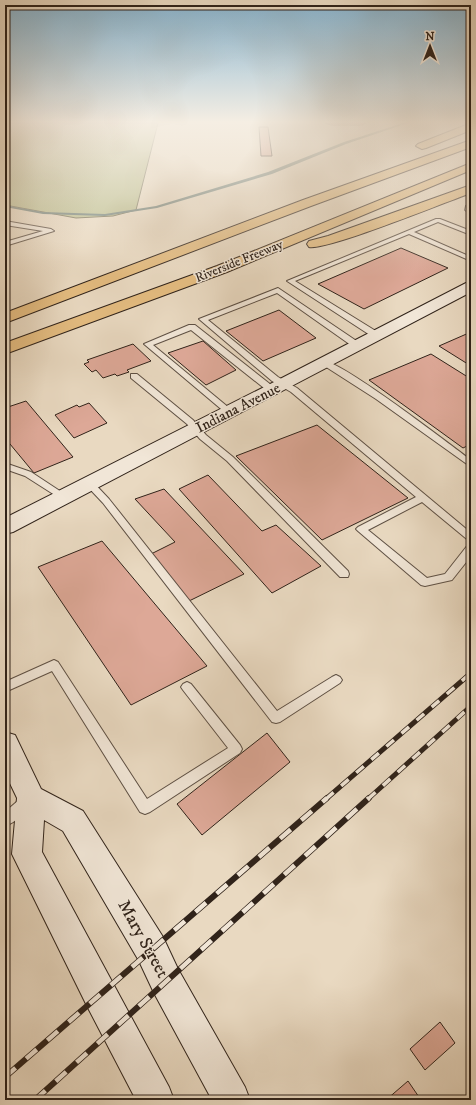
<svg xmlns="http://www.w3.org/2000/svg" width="476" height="1105" viewBox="0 0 476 1105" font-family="'IM FELL DW Pica',serif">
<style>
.green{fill:#bcbe8e;stroke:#767054}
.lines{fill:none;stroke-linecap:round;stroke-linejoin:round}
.stream{fill:#6e7e76;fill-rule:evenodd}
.building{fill:#dda897;stroke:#30231a}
.lane-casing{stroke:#5e5044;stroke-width:2}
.secondary-casing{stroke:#30231a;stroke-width:2}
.highway-casing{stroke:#30231a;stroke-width:2}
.lane{fill:#f1e6d7;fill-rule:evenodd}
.secondary{fill:#f1e6d7;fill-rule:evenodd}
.highway{fill:#e4bc80;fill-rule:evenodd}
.rail-far1-casing{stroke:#30231a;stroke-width:5}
.rail-casing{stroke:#30231a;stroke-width:6}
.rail-far1{stroke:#f1e6d7;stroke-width:3.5;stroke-dasharray:10;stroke-linecap:butt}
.rail{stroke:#f1e6d7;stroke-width:4.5;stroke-dasharray:14;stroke-linecap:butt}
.labels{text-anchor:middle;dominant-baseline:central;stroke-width:3;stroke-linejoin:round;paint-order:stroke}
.far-street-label{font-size:13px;fill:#30231a;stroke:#f1e6d7}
.street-label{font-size:15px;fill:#30231a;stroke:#f1e6d7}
.near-street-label{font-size:18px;fill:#30231a;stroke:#f1e6d7}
</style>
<rect width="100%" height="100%" fill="#e9d9c1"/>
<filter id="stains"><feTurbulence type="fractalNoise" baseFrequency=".005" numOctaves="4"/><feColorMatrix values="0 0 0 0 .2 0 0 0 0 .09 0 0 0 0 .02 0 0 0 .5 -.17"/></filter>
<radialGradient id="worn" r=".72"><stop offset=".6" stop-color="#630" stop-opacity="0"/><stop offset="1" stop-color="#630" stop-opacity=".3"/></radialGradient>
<path class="green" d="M 5,123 L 158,123 L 136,210 L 113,216 L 76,218 L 5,205 Z"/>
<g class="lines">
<path class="stream" d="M 403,123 L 408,123 L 346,144 L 272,174 L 157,208 L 105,216 L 43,214 L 5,207 L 5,205 L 43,212 L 105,214 L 156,206 L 268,172 L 344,142 Z"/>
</g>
<path class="building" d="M 325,123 L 366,123 L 362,125 L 331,125 Z
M 259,127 L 268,127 L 272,156 L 261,156 Z
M 401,248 L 448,268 L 364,309 L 318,284 Z
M 279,310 L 316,338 L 263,361 L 226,331 Z
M 471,332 L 471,366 L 439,346 Z
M 203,341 L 236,370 L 206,385 L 168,353 Z
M 133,344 L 151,361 L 127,370 L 129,372 L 117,376 L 115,374 L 103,378 L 96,370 L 92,372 L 84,364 L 89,362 L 87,360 Z
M 431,354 L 471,379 L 471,444 L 463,448 L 369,380 Z
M 26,401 L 73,457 L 34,473 L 5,438 L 5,408 Z
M 89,403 L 107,423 L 74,438 L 55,415 L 77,405 L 79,407 Z
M 317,425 L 408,498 L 322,540 L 236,456 Z
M 208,475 L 262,531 L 276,525 L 321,566 L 272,593 L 179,489 Z
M 164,489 L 244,574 L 187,602 L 151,554 L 175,542 L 135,499 Z
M 102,541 L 207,666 L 131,705 L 38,567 Z
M 267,733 L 290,762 L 202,835 L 177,804 Z
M 440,1022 L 455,1043 L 425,1070 L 410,1049 Z
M 408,1081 L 421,1100 L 386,1100 Z"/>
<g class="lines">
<g class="lane-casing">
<path id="lane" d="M 471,204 L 471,214 L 465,210 L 466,206 Z
M 436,219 L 440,219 L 471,231 L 471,235 L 438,222 L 414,232 L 471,257 L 471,261 L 409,234 L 295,281 L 379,333 L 379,337 L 373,337 L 287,281 Z
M 5,221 L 51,229 L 54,231 L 5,246 L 5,242 L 43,231 L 5,225 Z
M 278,288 L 361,344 L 361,348 L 355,348 L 277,293 L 208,320 L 278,377 L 297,388 L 471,533 L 471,541 L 468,540 L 422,502 L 368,530 L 427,578 L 445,574 L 467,546 L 471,545 L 471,556 L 452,580 L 425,586 L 421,585 L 358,531 L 356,529 L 358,527 L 416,497 L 291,392 L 272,381 L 199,319 Z
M 189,325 L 195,325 L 275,388 L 275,392 L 269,392 L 191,330 L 153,345 L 234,412 L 230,414 L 227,414 L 144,344 Z
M 323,361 C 338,358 452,446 471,460 L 471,467 L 376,399 L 323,365 Z
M 131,374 L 137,374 L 193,420 L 206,435 L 233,457 L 348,571 L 349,574 L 348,577 L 340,577 L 227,461 L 200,439 L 187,424 L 131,378 Z
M 5,463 L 31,472 L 69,497 L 64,500 L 61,499 L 25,476 L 5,469 Z
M 89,480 L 92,481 L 109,499 L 277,711 L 332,677 L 336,675 L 340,677 L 342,680 L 340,683 L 280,722 L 276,723 L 272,722 L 103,503 L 86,485 L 84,483 L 86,481 Z
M 54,660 L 58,662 L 147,799 L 228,748 L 183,690 L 181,687 L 183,684 L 187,682 L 191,684 L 240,745 L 242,749 L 240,753 L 150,812 L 145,814 L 140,812 L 52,671 L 5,692 L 5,682 Z
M 25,797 L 30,799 L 32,803 C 28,812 14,823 5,826 L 5,812 L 20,799 Z"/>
</g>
<g class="secondary-casing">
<path id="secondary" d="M 471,282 L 471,292 L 13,532 L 5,534 L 5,518 L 278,380 L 466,283 Z
M 5,732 L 15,735 L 41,789 L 83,811 L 163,937 L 178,969 L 245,1087 L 250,1100 L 212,1100 L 154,993 L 139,961 L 63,831 L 44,820 L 42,852 L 169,1087 L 174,1100 L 136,1100 L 87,1006 L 12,854 L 17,798 L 5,773 Z"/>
</g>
<g class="highway-casing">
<path id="highway" d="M 471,123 L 471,130 L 426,148 L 422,149 L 416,146 L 418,144 Z
M 471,140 L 471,147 L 311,206 L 5,323 L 5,313 L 303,200 Z
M 471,163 L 471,170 L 227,272 L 5,354 L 5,343 L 217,266 Z
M 471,185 L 471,193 C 446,202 326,251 309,247 L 307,244 L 309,241 L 328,236 Z"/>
</g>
<use href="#lane" class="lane"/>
<use href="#secondary" class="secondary"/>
<use href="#highway" class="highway"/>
<g class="rail-far1-casing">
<path id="rail-far1" d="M 326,799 L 471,673
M 368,799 L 471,706"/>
</g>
<g class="rail-casing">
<path id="rail" d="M 5,1077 L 327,798
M 35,1100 L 369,798"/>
</g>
<use href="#rail-far1" class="rail-far1"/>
<use href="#rail" class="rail"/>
</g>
<linearGradient id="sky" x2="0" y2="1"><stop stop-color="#87b6d3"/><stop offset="0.44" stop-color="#f5eee3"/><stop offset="1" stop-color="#f5eee3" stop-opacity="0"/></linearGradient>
<rect width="476" height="277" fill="url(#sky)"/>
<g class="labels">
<g class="far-street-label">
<text transform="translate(239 261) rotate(-22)">Riverside Freeway</text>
</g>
<g class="street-label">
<text transform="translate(238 408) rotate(-27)">Indiana Avenue</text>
</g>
<g class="near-street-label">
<text transform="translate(143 939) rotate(61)">Mary Street</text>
</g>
</g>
<rect width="476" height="1105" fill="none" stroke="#e9d9c1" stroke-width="20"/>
<rect x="6" y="6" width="464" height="1093" fill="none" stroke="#30231a" stroke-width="2"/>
<rect x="10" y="10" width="456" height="1085" fill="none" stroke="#30231a"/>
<g transform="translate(430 46)" stroke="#f1e6d7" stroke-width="3" paint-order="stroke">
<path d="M0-3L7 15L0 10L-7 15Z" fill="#30231a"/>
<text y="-6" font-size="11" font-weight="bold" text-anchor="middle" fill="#30231a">N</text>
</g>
<rect width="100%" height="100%" filter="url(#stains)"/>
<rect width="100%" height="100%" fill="url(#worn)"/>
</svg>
